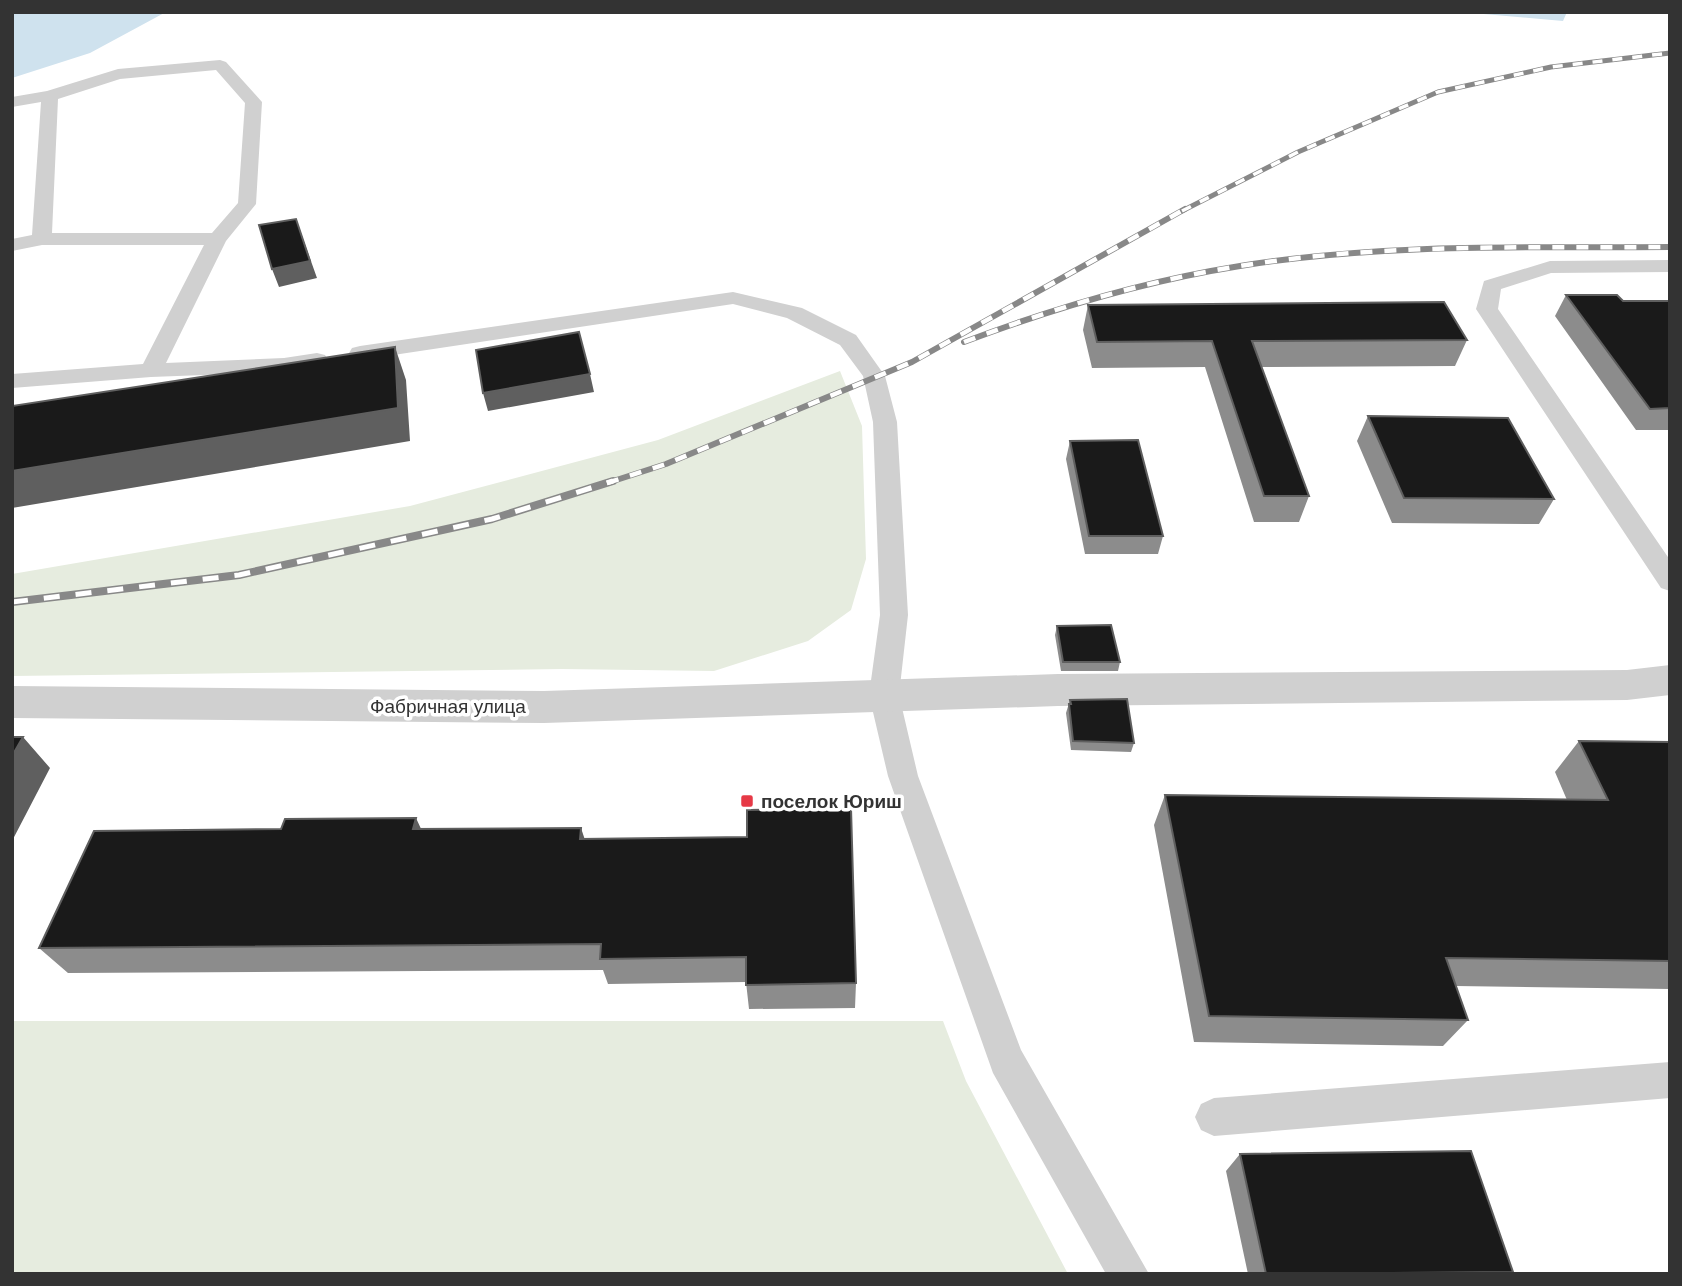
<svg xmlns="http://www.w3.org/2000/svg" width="1682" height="1286" viewBox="0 0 1682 1286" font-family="Arial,sans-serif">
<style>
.green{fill:#e6ecdf}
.water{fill:#cfe2ee}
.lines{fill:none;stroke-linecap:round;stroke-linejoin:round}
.lane{fill:#d0d0d0;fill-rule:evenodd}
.street{fill:#d0d0d0;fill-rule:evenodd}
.rail-far2-casing{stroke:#888;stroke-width:5}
.rail-far1-casing{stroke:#888;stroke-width:6}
.rail-casing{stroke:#888;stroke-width:8}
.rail-far2{stroke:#fff;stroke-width:3.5;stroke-dasharray:10;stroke-linecap:butt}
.rail-far1{stroke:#fff;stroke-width:4.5;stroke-dasharray:12;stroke-linecap:butt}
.rail{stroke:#fff;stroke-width:5;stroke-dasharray:16;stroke-linecap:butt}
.wall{fill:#8c8c8c}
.shaded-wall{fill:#5f5f5f}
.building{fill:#1a1a1a;stroke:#5f5f5f;stroke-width:2}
.poi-dot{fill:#e63946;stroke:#fff;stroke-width:2.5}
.labels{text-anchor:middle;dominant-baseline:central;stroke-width:7;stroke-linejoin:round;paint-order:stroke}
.street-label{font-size:19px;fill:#333;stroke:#fff}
.poi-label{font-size:19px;font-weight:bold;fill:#333;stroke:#fff;text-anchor:start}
</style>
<rect width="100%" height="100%" fill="#fff"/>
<path class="green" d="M 840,371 L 862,426 L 866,559 L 851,610 L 808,641 L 714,671 L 562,669 L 12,676 L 12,574 L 410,506 L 658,440 Z
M 12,1021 L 943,1021 L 966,1081 L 1068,1274 L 12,1274 Z"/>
<path class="water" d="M 12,12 L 166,12 L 90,53 L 12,78 Z
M 1461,12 L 1567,12 L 1563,21 Z"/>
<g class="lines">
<path class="lane" d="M 220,60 L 226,62 L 262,102 L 256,204 L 226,241 L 166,363 L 284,358 L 317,353 L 325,355 L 328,360 L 325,365 L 284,372 L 151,377 L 12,388 L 12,374 L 143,364 L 204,245 L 42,245 L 12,251 L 12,239 L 32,235 L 41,102 L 12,107 L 12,97 L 47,91 L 118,69 ZM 216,70 L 245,103 L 238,203 L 212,233 L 52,233 L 58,99 L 120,79 Z
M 1670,260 L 1670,272 L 1551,273 L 1501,289 L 1498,309 L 1670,560 L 1670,591 L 1661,588 L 1476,309 L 1484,281 L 1550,261 Z
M 733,292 L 802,308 L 856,335 L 885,376 L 897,422 L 908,615 L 899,695 L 918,776 L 1021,1050 L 1149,1274 L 1106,1274 L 993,1073 L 888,776 L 869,695 L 880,615 L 873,422 L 863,376 L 840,345 L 787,318 L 733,304 L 360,360 L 352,358 L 349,353 L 352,348 L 360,346 Z
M 1670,1062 L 1670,1098 L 1214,1136 L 1201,1130 L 1195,1117 L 1201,1104 L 1214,1098 Z"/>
<path class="street" d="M 1670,665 L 1670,695 L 1627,700 L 1058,706 L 544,723 L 12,718 L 12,686 L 544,691 L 1058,674 L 1627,670 Z"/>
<g class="rail-far2-casing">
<path id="rail-far2" d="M 1182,211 L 1298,152 L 1438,92 L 1551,67 L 1670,53"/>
</g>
<g class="rail-far1-casing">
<path id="rail-far1" d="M 964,342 C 1054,308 1145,281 1240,266 C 1382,243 1527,248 1670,247
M 607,483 L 666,464 L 912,362 L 1185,209"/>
</g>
<g class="rail-casing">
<path id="rail" d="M 12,602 L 239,575 L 492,519 L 613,481"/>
</g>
<use href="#rail-far2" class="rail-far2"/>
<use href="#rail-far1" class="rail-far1"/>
<use href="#rail" class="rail"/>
</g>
<path class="wall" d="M 1566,295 L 1623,301 L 1670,301 L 1670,430 L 1636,430 L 1555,316 Z
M 1088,305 L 1467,340 L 1455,366 L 1261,367 L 1309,496 L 1299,522 L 1254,522 L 1205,367 L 1092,368 L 1083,330 Z
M 1368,416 L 1554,499 L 1539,524 L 1392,523 L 1357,441 Z
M 1070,441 L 1163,536 L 1158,554 L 1085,554 L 1066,459 Z
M 1057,626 L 1120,662 L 1118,671 L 1061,671 L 1055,635 Z
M 1070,700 L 1134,743 L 1131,752 L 1071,750 L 1066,713 Z
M 1579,741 L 1670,742 L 1670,989 L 1456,986 L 1468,1020 L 1443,1046 L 1194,1042 L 1154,825 L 1165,795 L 1567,800 L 1555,772 Z
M 281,829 L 421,829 L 585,839 L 856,983 L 855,1008 L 749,1009 L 746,982 L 608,984 L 603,970 L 68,973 L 39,948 Z
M 1240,1154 L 1513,1272 L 1511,1274 L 1248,1274 L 1226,1171 Z"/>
<path class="shaded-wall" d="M 296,219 L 317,278 L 279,287 L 272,269 Z
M 395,347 L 406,380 L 410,441 L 12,508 L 12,471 Z
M 590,374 L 594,392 L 488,411 L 483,393 Z
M 23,737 L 50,768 L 12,841 L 12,756 Z
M 416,818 L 429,846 L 413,829 Z
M 581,828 L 590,855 L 580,839 Z"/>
<path class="building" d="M 296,219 L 310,261 L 272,269 L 259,225 Z
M 1566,295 L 1617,295 L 1623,301 L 1670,301 L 1670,408 L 1650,409 Z
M 1444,302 L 1467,340 L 1252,341 L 1309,496 L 1264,496 L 1212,341 L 1097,342 L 1088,305 Z
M 579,332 L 590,374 L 483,393 L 476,350 Z
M 395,347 L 398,408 L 12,471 L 12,406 Z
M 1368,416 L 1508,418 L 1554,499 L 1404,498 Z
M 1138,440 L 1163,536 L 1089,536 L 1070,441 Z
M 1111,625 L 1120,662 L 1063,662 L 1057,626 Z
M 1127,699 L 1134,743 L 1073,741 L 1069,704 L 1071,704 L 1070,700 Z
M 12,737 L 23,737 L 12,756 Z
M 1579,741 L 1670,742 L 1670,961 L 1446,958 L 1468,1020 L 1209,1016 L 1165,795 L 1608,800 Z
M 851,808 L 856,983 L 746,985 L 746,957 L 600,959 L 601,944 L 39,948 L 94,831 L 281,829 L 285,819 L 416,818 L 413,829 L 581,828 L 580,839 L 747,837 L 747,810 Z
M 1471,1151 L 1513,1272 L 1266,1274 L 1240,1154 Z"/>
<rect class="poi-dot" x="740" y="794" width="14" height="14" rx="3.5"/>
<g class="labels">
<g class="street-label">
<text x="448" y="706">Фабричная улица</text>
</g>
<g class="poi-label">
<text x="761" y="801">поселок Юриш</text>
</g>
</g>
<rect width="1682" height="1286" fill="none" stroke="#333333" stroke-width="28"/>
</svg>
